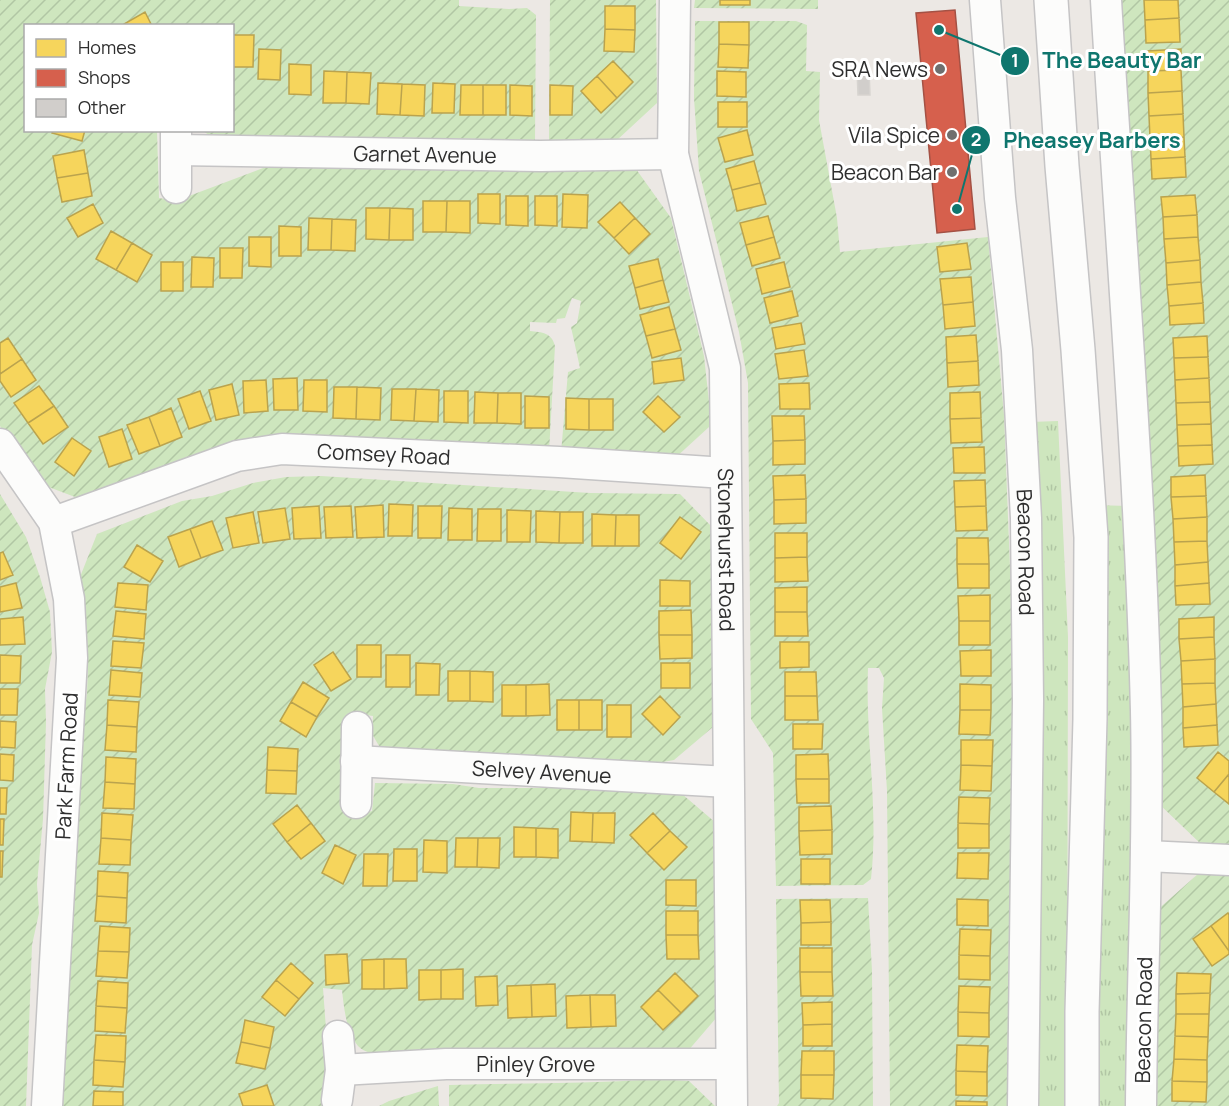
<svg xmlns="http://www.w3.org/2000/svg" width="1229" height="1106" viewBox="0 0 1229 1106" font-family="Manrope,sans-serif">
<style>
.grass{fill:url(#grass-tufts)}
.garden{fill:url(#garden-furrows)}
.homes{fill:#f6d55c;stroke:#baa34e;stroke-width:1.5}
.shops{fill:#d6604d;stroke:#a45144;stroke-width:1.5}
.building{fill:#d1cecb;stroke:#d7d4d0;stroke-width:1.5}
.lines{fill:none;stroke-linecap:round;stroke-linejoin:round}
.street-casing{stroke:#c5c4c5;stroke-width:33}
.secondary-casing{stroke:#c5c4c5;stroke-width:36}
.street{stroke:#fcfcfb;stroke-width:30}
.secondary{stroke:#fcfcfb;stroke-width:33}
.poi-dot{fill:#706f6e;stroke:#fff;stroke-width:2}
.labels{text-anchor:middle;dominant-baseline:central;stroke-width:6;stroke-linejoin:round;paint-order:stroke}
.poi-label{font-size:21px;fill:#2e2e2e;stroke:#fff;text-anchor:end}
.street-label{font-size:21px;fill:#2e2e2e;stroke:#fff}
.leader{fill:none;stroke:#0f766e;stroke-width:2}
.callout-dot{fill:#0f766e;stroke:#fff;stroke-width:2}
.mark-label{font-size:18px;text-anchor:middle;font-weight:bold;fill:#fff}
.callout-label{font-size:22px;text-anchor:middle;font-weight:bold;fill:#0f766e;stroke:#fff;stroke-width:6;stroke-linejoin:round;paint-order:stroke}
</style>
<defs>
<pattern id="grass-tufts" width="24" height="20" patternUnits="userSpaceOnUse" patternTransform="scale(1.5)"><rect width="24" height="20" fill="#cee6be"/><path d="M3 7l-1-3M5 7V3M7 7l1-3M15 17l-1-3M17 17v-4M19 17l1-3" fill="none" stroke="#b1c6a4"/></pattern>
<pattern id="garden-furrows" width="10" height="10" patternUnits="userSpaceOnUse" patternTransform="scale(1.5)"><rect width="10" height="10" fill="#cee6be"/><path d="M-1 1l2-2M0 10L10 0M9 11l2-2" fill="none" stroke="#b1c6a4"/></pattern>
</defs>
<rect width="100%" height="100%" fill="#ece8e4"/>
<path class="grass" d="M 1058,421 L 1068,637 L 1067,1106 L 1035,1106 L 1030,422 Z
M 1094,505 L 1128,506 L 1134,698 L 1130,1106 L 1093,1106 Z"/>
<path class="garden" d="M 0,0 L 459,0 L 459,6 L 509,9 L 527,8 L 536,15 L 535,140 L 373,137 L 345,139 L 209,135 L 203,131 L 232,130 L 232,26 L 26,26 L 26,130 L 157,131 L 159,198 L 170,200 L 189,196 L 271,165 L 390,169 L 446,168 L 636,169 L 671,218 L 704,356 L 710,411 L 709,427 L 674,459 L 561,453 L 568,372 L 580,368 L 571,327 L 577,323 L 581,301 L 572,298 L 565,318 L 557,319 L 556,323 L 530,322 L 530,331 C 542,332 552,333 555,346 L 549,452 L 382,443 L 83,500 L 38,483 L 0,426 Z
M 550,0 L 656,0 L 657,103 L 616,141 L 549,140 Z
M 695,0 L 818,0 L 818,9 L 694,8 Z
M 1122,0 L 1229,0 L 1229,847 L 1202,845 L 1158,803 L 1125,120 Z
M 695,21 L 796,21 L 807,25 L 806,71 L 820,72 L 819,120 L 837,218 L 840,252 L 988,237 L 1004,415 L 1012,619 L 1013,795 L 1009,926 L 1007,1106 L 890,1106 L 887,791 L 882,708 L 884,678 L 879,668 L 868,668 C 865,738 879,808 871,879 L 863,885 L 776,886 L 773,753 L 751,719 L 748,383 L 739,332 L 699,171 L 694,98 Z
M 321,476 L 590,493 L 680,494 L 712,527 L 715,718 L 713,727 L 674,760 L 663,762 L 604,763 L 382,751 L 372,734 L 373,716 L 351,713 L 345,735 L 361,814 L 372,811 L 375,783 L 453,784 L 479,788 L 675,788 L 716,823 L 717,1017 L 687,1052 L 386,1055 C 377,1054 364,1053 358,1046 C 346,1031 344,1008 342,990 L 323,988 L 327,1043 L 326,1106 L 61,1106 L 78,832 L 83,722 L 87,693 L 88,664 L 80,577 L 97,534 L 182,501 L 212,496 L 253,483 L 286,477 Z
M 0,494 L 26,537 L 40,577 L 50,612 L 52,652 L 45,689 L 46,722 L 43,819 L 37,884 L 39,913 L 32,945 L 26,1106 L 0,1106 Z
M 1207,866 L 1229,868 L 1229,1106 L 1152,1106 L 1155,912 Z
M 868,898 L 872,971 L 873,1106 L 777,1106 L 779,1103 L 776,899 Z
M 656,1079 L 689,1081 L 715,1106 L 449,1106 L 449,1085 C 518,1083 587,1084 656,1079 Z
M 438,1086 L 439,1106 L 379,1106 L 389,1101 Z"/>
<path class="homes" d="M 720,0 L 750,0 L 750,5 L 720,5 Z
M 1144,0 L 1178,0 L 1179,18 L 1145,20 Z
M 605,6 L 635,6 L 635,30 L 605,29 Z
M 145,12 L 152,26 L 125,26 L 124,24 Z
M 1179,18 L 1180,42 L 1146,43 L 1145,20 Z
M 719,22 L 749,22 L 749,45 L 719,44 Z
M 605,29 L 635,30 L 634,52 L 604,51 Z
M 232,35 L 254,35 L 253,67 L 232,67 Z
M 719,44 L 749,45 L 748,68 L 718,67 Z
M 259,49 L 281,50 L 280,80 L 258,79 Z
M 1181,49 L 1181,70 L 1148,71 L 1147,51 Z
M 613,61 L 633,82 L 617,98 L 597,76 Z
M 289,64 L 311,65 L 311,95 L 289,94 Z
M 1181,70 L 1182,91 L 1148,93 L 1148,71 Z
M 324,71 L 347,72 L 346,103 L 323,103 Z
M 717,71 L 746,72 L 746,97 L 717,96 Z
M 347,72 L 371,73 L 369,104 L 346,103 Z
M 597,76 L 617,98 L 601,113 L 581,91 Z
M 378,83 L 402,84 L 400,115 L 377,114 Z
M 433,83 L 455,84 L 454,113 L 432,113 Z
M 402,84 L 425,85 L 424,116 L 400,115 Z
M 461,85 L 483,85 L 483,115 L 460,115 Z
M 483,85 L 506,85 L 506,115 L 483,115 Z
M 510,85 L 532,86 L 532,116 L 510,115 Z
M 550,85 L 573,86 L 572,115 L 550,115 Z
M 1182,91 L 1183,114 L 1149,116 L 1148,93 Z
M 718,102 L 747,102 L 747,127 L 718,127 Z
M 1183,114 L 1184,137 L 1150,138 L 1149,116 Z
M 53,130 L 85,130 L 82,141 L 52,133 Z
M 747,130 L 753,155 L 725,162 L 718,138 Z
M 1184,137 L 1185,157 L 1151,159 L 1150,138 Z
M 84,150 L 88,173 L 57,178 L 53,156 Z
M 1185,157 L 1186,177 L 1152,179 L 1151,159 Z
M 754,161 L 760,183 L 732,190 L 726,169 Z
M 88,173 L 92,196 L 62,202 L 57,178 Z
M 760,183 L 766,204 L 737,211 L 732,190 Z
M 478,194 L 500,194 L 500,224 L 478,223 Z
M 563,194 L 588,195 L 587,228 L 562,227 Z
M 1195,195 L 1197,215 L 1163,217 L 1161,197 Z
M 506,196 L 528,196 L 528,226 L 506,225 Z
M 535,196 L 557,196 L 557,226 L 535,225 Z
M 423,201 L 447,201 L 446,232 L 423,232 Z
M 447,201 L 470,201 L 470,233 L 446,232 Z
M 620,202 L 635,218 L 614,238 L 598,222 Z
M 93,204 L 103,223 L 78,237 L 67,218 Z
M 366,208 L 390,208 L 389,240 L 366,239 Z
M 390,208 L 413,209 L 413,240 L 389,240 Z
M 1197,215 L 1198,237 L 1164,239 L 1163,217 Z
M 768,216 L 774,237 L 746,245 L 740,223 Z
M 309,218 L 332,219 L 331,250 L 308,250 Z
M 635,218 L 650,234 L 629,254 L 614,238 Z
M 332,219 L 356,220 L 355,251 L 331,250 Z
M 279,226 L 301,227 L 301,256 L 279,256 Z
M 111,231 L 132,243 L 116,270 L 96,259 Z
M 249,237 L 271,237 L 271,267 L 249,266 Z
M 774,237 L 780,258 L 752,266 L 746,245 Z
M 1198,237 L 1200,260 L 1166,263 L 1164,239 Z
M 132,243 L 152,255 L 137,282 L 116,270 Z
M 967,243 L 971,269 L 940,272 L 937,247 Z
M 220,248 L 243,248 L 242,278 L 220,278 Z
M 192,257 L 214,258 L 213,287 L 191,287 Z
M 658,259 L 663,280 L 635,288 L 629,266 Z
M 1200,260 L 1201,282 L 1167,285 L 1166,263 Z
M 161,262 L 183,262 L 183,291 L 161,291 Z
M 784,262 L 790,287 L 762,294 L 756,269 Z
M 971,277 L 973,302 L 943,305 L 940,279 Z
M 663,280 L 669,302 L 640,309 L 635,288 Z
M 1201,282 L 1203,303 L 1169,306 L 1167,285 Z
M 792,291 L 798,316 L 770,323 L 764,298 Z
M 973,302 L 975,326 L 945,329 L 943,305 Z
M 1203,303 L 1204,323 L 1170,325 L 1169,306 Z
M 669,307 L 675,329 L 646,336 L 640,315 Z
M 801,323 L 805,344 L 776,349 L 772,328 Z
M 675,329 L 681,350 L 652,358 L 646,336 Z
M 976,335 L 978,361 L 947,363 L 946,337 Z
M 1207,336 L 1208,357 L 1174,358 L 1173,338 Z
M 8,338 L 22,359 L 0,374 L 0,343 Z
M 804,350 L 808,376 L 779,379 L 775,354 Z
M 1208,357 L 1209,378 L 1175,380 L 1174,358 Z
M 681,358 L 684,380 L 654,384 L 652,362 Z
M 22,359 L 36,380 L 11,397 L 0,381 L 0,374 Z
M 978,361 L 979,385 L 948,387 L 947,363 Z
M 297,378 L 298,410 L 274,410 L 273,379 Z
M 1209,378 L 1210,402 L 1176,403 L 1175,380 Z
M 266,380 L 268,411 L 244,413 L 243,381 Z
M 304,380 L 327,380 L 327,412 L 303,411 Z
M 809,383 L 810,409 L 780,409 L 779,384 Z
M 232,384 L 239,415 L 216,420 L 209,390 Z
M 39,386 L 54,406 L 28,423 L 14,403 Z
M 334,387 L 357,387 L 356,419 L 333,418 Z
M 357,387 L 381,388 L 380,420 L 356,419 Z
M 392,389 L 416,389 L 414,421 L 391,420 Z
M 416,389 L 439,390 L 438,422 L 414,421 Z
M 200,391 L 211,421 L 189,429 L 178,399 Z
M 444,391 L 468,391 L 468,423 L 444,422 Z
M 475,392 L 498,393 L 497,423 L 474,423 Z
M 980,392 L 981,418 L 950,419 L 950,393 Z
M 498,393 L 521,393 L 521,424 L 497,423 Z
M 525,396 L 549,397 L 549,428 L 525,428 Z
M 658,396 L 680,417 L 664,432 L 643,412 Z
M 566,398 L 589,399 L 589,430 L 566,429 Z
M 589,399 L 613,399 L 613,430 L 589,430 Z
M 1210,402 L 1211,424 L 1177,425 L 1176,403 Z
M 54,406 L 68,427 L 43,444 L 28,423 Z
M 171,408 L 182,437 L 160,446 L 149,417 Z
M 772,416 L 804,416 L 805,440 L 773,441 Z
M 149,417 L 160,446 L 139,454 L 127,425 Z
M 981,418 L 982,442 L 951,443 L 950,419 Z
M 1211,424 L 1212,445 L 1178,446 L 1177,425 Z
M 122,429 L 132,459 L 109,467 L 99,437 Z
M 72,438 L 91,451 L 74,476 L 55,462 Z
M 805,440 L 805,464 L 773,465 L 773,441 Z
M 1212,445 L 1213,464 L 1179,466 L 1178,446 Z
M 984,447 L 985,473 L 954,473 L 953,448 Z
M 805,475 L 806,499 L 774,500 L 773,476 Z
M 1205,475 L 1206,496 L 1171,497 L 1171,477 Z
M 985,480 L 986,506 L 955,507 L 954,481 Z
M 1206,496 L 1207,517 L 1173,519 L 1171,497 Z
M 806,499 L 806,523 L 774,524 L 774,500 Z
M 389,504 L 413,505 L 412,536 L 388,536 Z
M 383,505 L 384,537 L 357,538 L 355,507 Z
M 319,506 L 321,538 L 294,539 L 292,508 Z
M 351,506 L 353,537 L 326,538 L 324,507 Z
M 418,506 L 442,506 L 441,538 L 418,538 Z
M 986,506 L 987,530 L 956,531 L 955,507 Z
M 285,508 L 290,539 L 263,543 L 258,512 Z
M 449,508 L 472,509 L 472,540 L 448,540 Z
M 478,509 L 501,509 L 501,541 L 477,541 Z
M 507,510 L 531,511 L 530,542 L 507,542 Z
M 536,511 L 560,512 L 559,543 L 536,542 Z
M 253,512 L 259,543 L 233,548 L 226,518 Z
M 560,512 L 583,512 L 583,543 L 559,543 Z
M 592,514 L 616,515 L 615,546 L 592,546 Z
M 616,515 L 639,515 L 639,546 L 615,546 Z
M 680,517 L 701,532 L 681,559 L 660,543 Z
M 1207,517 L 1207,541 L 1174,542 L 1173,519 Z
M 212,521 L 223,550 L 201,558 L 190,529 Z
M 190,529 L 201,558 L 179,567 L 168,537 Z
M 775,533 L 807,533 L 807,557 L 775,558 Z
M 957,538 L 988,538 L 989,564 L 957,564 Z
M 1207,541 L 1208,562 L 1175,565 L 1174,542 Z
M 137,545 L 163,561 L 150,582 L 124,567 Z
M 3,552 L 13,575 L 0,580 L 0,553 Z
M 807,557 L 808,581 L 775,582 L 775,558 Z
M 1208,562 L 1209,583 L 1175,586 L 1175,565 Z
M 957,564 L 989,564 L 989,588 L 958,588 Z
M 660,580 L 690,581 L 690,606 L 660,606 Z
M 16,583 L 22,608 L 0,612 L 0,587 Z
M 118,583 L 148,585 L 146,610 L 115,607 Z
M 1209,583 L 1210,604 L 1176,605 L 1175,586 Z
M 807,587 L 807,612 L 775,612 L 775,588 Z
M 990,595 L 990,621 L 959,621 L 958,596 Z
M 691,610 L 692,635 L 659,635 L 659,611 Z
M 116,611 L 146,614 L 144,639 L 113,636 Z
M 775,612 L 807,612 L 808,636 L 775,636 Z
M 23,617 L 25,644 L 0,645 L 0,619 Z
M 1214,617 L 1214,637 L 1179,639 L 1179,619 Z
M 959,621 L 990,621 L 990,645 L 959,645 Z
M 659,635 L 692,635 L 692,658 L 660,659 Z
M 1214,637 L 1215,659 L 1181,661 L 1179,639 Z
M 113,641 L 144,643 L 141,668 L 111,666 Z
M 780,642 L 809,642 L 809,667 L 780,668 Z
M 357,645 L 381,645 L 381,677 L 357,677 Z
M 991,650 L 991,676 L 961,676 L 960,651 Z
M 333,652 L 351,679 L 331,691 L 314,665 Z
M 0,655 L 21,656 L 20,683 L 0,683 Z
M 386,655 L 410,655 L 410,687 L 386,687 Z
M 1215,659 L 1215,683 L 1182,684 L 1181,661 Z
M 416,663 L 440,664 L 439,695 L 416,695 Z
M 661,663 L 690,663 L 690,688 L 661,688 Z
M 111,670 L 142,673 L 140,697 L 109,695 Z
M 448,671 L 470,671 L 470,701 L 448,701 Z
M 470,671 L 493,672 L 493,702 L 470,701 Z
M 785,672 L 816,672 L 817,696 L 785,696 Z
M 303,682 L 329,698 L 317,717 L 291,702 Z
M 1215,683 L 1216,704 L 1183,707 L 1182,684 Z
M 549,684 L 550,715 L 526,716 L 526,685 Z
M 960,684 L 991,685 L 991,710 L 960,710 Z
M 502,685 L 526,685 L 526,716 L 502,716 Z
M 0,689 L 18,689 L 17,715 L 0,715 Z
M 660,696 L 680,717 L 663,735 L 642,714 Z
M 785,696 L 817,696 L 818,720 L 785,720 Z
M 108,700 L 139,702 L 137,727 L 107,725 Z
M 557,700 L 579,700 L 579,730 L 557,730 Z
M 579,700 L 602,700 L 602,730 L 579,730 Z
M 291,702 L 317,717 L 306,737 L 280,721 Z
M 1216,704 L 1217,725 L 1183,728 L 1183,707 Z
M 607,705 L 631,705 L 631,737 L 607,737 Z
M 960,710 L 991,710 L 990,735 L 959,734 Z
M 0,721 L 16,722 L 15,748 L 0,747 Z
M 793,724 L 823,724 L 822,749 L 793,749 Z
M 107,725 L 137,727 L 136,752 L 105,750 Z
M 1217,725 L 1218,745 L 1184,747 L 1183,728 Z
M 961,740 L 993,740 L 992,766 L 961,765 Z
M 268,747 L 298,749 L 297,771 L 267,770 Z
M 1218,752 L 1229,761 L 1229,774 L 1214,792 L 1197,778 Z
M 0,754 L 14,755 L 13,781 L 0,780 Z
M 828,754 L 829,779 L 796,779 L 796,755 Z
M 106,757 L 136,759 L 135,784 L 105,782 Z
M 961,765 L 992,766 L 991,791 L 960,790 Z
M 267,770 L 297,771 L 296,794 L 266,793 Z
M 1229,774 L 1229,804 L 1214,792 Z
M 796,779 L 829,779 L 829,803 L 797,803 Z
M 105,782 L 135,784 L 134,809 L 103,808 Z
M 0,788 L 7,788 L 6,814 L 0,814 Z
M 959,797 L 990,798 L 989,824 L 958,823 Z
M 297,805 L 311,823 L 287,842 L 273,824 Z
M 831,806 L 832,830 L 799,831 L 799,807 Z
M 571,812 L 593,813 L 592,842 L 570,841 Z
M 102,813 L 133,815 L 131,840 L 101,838 Z
M 593,813 L 615,813 L 614,843 L 592,842 Z
M 653,813 L 670,831 L 647,853 L 630,835 Z
M 0,819 L 4,819 L 3,845 L 0,845 Z
M 311,823 L 325,841 L 301,859 L 287,842 Z
M 958,823 L 989,824 L 989,848 L 958,848 Z
M 514,827 L 536,828 L 536,857 L 514,857 Z
M 536,828 L 558,829 L 558,858 L 536,857 Z
M 832,830 L 832,854 L 800,855 L 799,831 Z
M 670,831 L 687,847 L 664,870 L 647,853 Z
M 101,838 L 131,840 L 130,865 L 99,864 Z
M 456,838 L 478,838 L 477,867 L 455,867 Z
M 478,838 L 500,838 L 499,868 L 477,867 Z
M 424,840 L 447,841 L 447,873 L 423,872 Z
M 335,845 L 356,855 L 343,884 L 322,873 Z
M 394,849 L 417,849 L 417,881 L 393,881 Z
M 0,851 L 3,851 L 2,877 L 0,877 Z
M 958,853 L 989,853 L 988,879 L 957,878 Z
M 364,854 L 388,854 L 387,886 L 363,886 Z
M 801,859 L 830,859 L 830,884 L 801,884 Z
M 98,871 L 128,873 L 127,898 L 97,896 Z
M 666,880 L 696,880 L 696,906 L 666,905 Z
M 97,896 L 127,898 L 126,923 L 95,921 Z
M 957,899 L 988,900 L 988,926 L 957,925 Z
M 800,900 L 830,900 L 831,922 L 801,923 Z
M 666,911 L 698,911 L 698,935 L 666,935 Z
M 1228,913 L 1229,915 L 1229,951 L 1211,926 Z
M 831,922 L 831,945 L 801,945 L 801,923 Z
M 100,926 L 130,928 L 129,952 L 98,951 Z
M 1211,926 L 1229,951 L 1229,954 L 1212,966 L 1193,939 Z
M 960,929 L 991,930 L 990,956 L 959,955 Z
M 666,935 L 698,935 L 699,959 L 667,959 Z
M 800,948 L 832,948 L 832,972 L 800,972 Z
M 98,951 L 129,952 L 127,978 L 96,976 Z
M 347,954 L 349,983 L 326,985 L 325,955 Z
M 959,955 L 990,956 L 990,980 L 959,979 Z
M 384,959 L 406,959 L 407,988 L 384,989 Z
M 384,959 L 384,989 L 362,989 L 362,960 Z
M 291,963 L 313,983 L 299,999 L 276,980 Z
M 463,969 L 463,999 L 441,999 L 441,970 Z
M 419,970 L 441,970 L 441,999 L 419,1000 Z
M 800,972 L 832,972 L 833,996 L 801,996 Z
M 675,973 L 698,996 L 681,1013 L 658,990 Z
M 1177,973 L 1211,974 L 1210,993 L 1176,994 Z
M 497,976 L 498,1005 L 476,1006 L 475,977 Z
M 276,980 L 299,999 L 285,1016 L 262,997 Z
M 98,981 L 128,983 L 127,1008 L 96,1006 Z
M 555,984 L 556,1016 L 532,1017 L 531,985 Z
M 531,985 L 532,1017 L 508,1018 L 507,986 Z
M 959,986 L 990,987 L 989,1013 L 958,1012 Z
M 658,990 L 681,1013 L 663,1030 L 641,1007 Z
M 1210,993 L 1209,1014 L 1176,1014 L 1176,994 Z
M 590,995 L 591,1027 L 567,1028 L 566,996 Z
M 590,995 L 615,995 L 616,1026 L 591,1027 Z
M 832,1002 L 832,1024 L 803,1025 L 802,1003 Z
M 96,1006 L 127,1008 L 125,1033 L 95,1031 Z
M 958,1012 L 989,1013 L 989,1037 L 958,1036 Z
M 1176,1014 L 1209,1014 L 1208,1037 L 1175,1036 Z
M 245,1020 L 274,1027 L 270,1048 L 241,1042 Z
M 832,1024 L 832,1046 L 803,1046 L 803,1025 Z
M 96,1035 L 126,1036 L 125,1062 L 94,1060 Z
M 1175,1036 L 1208,1037 L 1207,1060 L 1174,1059 Z
M 241,1042 L 270,1048 L 265,1069 L 236,1063 Z
M 957,1045 L 988,1046 L 987,1072 L 956,1071 Z
M 802,1051 L 834,1051 L 834,1075 L 801,1075 Z
M 1174,1059 L 1207,1060 L 1207,1082 L 1172,1081 Z
M 94,1060 L 125,1062 L 123,1087 L 93,1085 Z
M 956,1071 L 987,1072 L 987,1096 L 956,1095 Z
M 801,1075 L 834,1075 L 833,1099 L 801,1098 Z
M 1172,1081 L 1207,1082 L 1206,1102 L 1172,1101 Z
M 267,1085 L 274,1106 L 243,1106 L 239,1094 Z
M 94,1091 L 123,1092 L 123,1106 L 93,1106 Z
M 956,1101 L 987,1102 L 987,1106 L 956,1106 Z"/>
<path class="shops" d="M 955,10 L 975,229 L 937,233 L 916,13 Z"/>
<path class="building" d="M 857,69 L 869,69 L 870,95 L 858,95 Z"/>
<g class="lines">
<g class="street-casing">
<g id="street">
<path id="s1" d="M 675,0 L 673,154 L 725,368 L 732,1106"/>
<path id="s2" d="M 985,0 L 1000,198 L 1017,350 L 1026,518 L 1028,701 L 1023,1106"/>
<path d="M 1106,0 C 1120,237 1140,474 1146,711 C 1149,843 1142,974 1141,1106"/>
<path id="s3" d="M 177,150 L 540,156 L 673,154"/>
<path d="M 176,188 L 176,131"/>
<path d="M 0,444 L 54,522 L 69,599 L 72,658 L 47,1106"/>
<path id="s4" d="M 54,522 L 237,456 L 282,449 L 559,462 L 725,473"/>
<path id="s5" d="M 356,761 L 728,782"/>
<path d="M 356,803 L 357,727"/>
<path d="M 1147,856 L 1229,860"/>
<path id="s6" d="M 341,1070 L 446,1064 L 731,1064"/>
<path d="M 337,1100 L 341,1070 L 338,1036"/>
</g>
</g>
<g class="secondary-casing">
<path id="secondary" d="M 1051,0 L 1062,166 L 1078,350 L 1091,537 L 1090,719 L 1082,1012 L 1082,1106"/>
</g>
<use href="#street" class="street"/>
<use href="#secondary" class="secondary"/>
</g>
<g class="poi-dot">
<circle cx="940" cy="69" r="6"/>
<circle cx="952" cy="135" r="6"/>
<circle cx="952" cy="172" r="6"/>
</g>
<g class="labels">
<g class="poi-label">
<text x="928" y="69">SRA News</text>
<text x="940" y="135">Vila Spice</text>
<text x="940" y="172">Beacon Bar</text>
</g>
<g class="street-label">
<text stroke="none"><textPath href="#s3" startOffset="248">Garnet Avenue</textPath></text>
<text stroke="none"><textPath href="#s4" startOffset="342">Comsey Road</textPath></text>
<text stroke="none"><textPath href="#s1" startOffset="556">Stonehurst Road</textPath></text>
<text stroke="none"><textPath href="#s2" startOffset="554">Beacon Road</textPath></text>
<text transform="translate(66 766) rotate(-87)">Park Farm Road</text>
<text stroke="none"><textPath href="#s5" startOffset="186">Selvey Avenue</textPath></text>
<text transform="translate(1143 1020) rotate(-89)">Beacon Road</text>
<text stroke="none"><textPath href="#s6" startOffset="195">Pinley Grove</textPath></text>
</g>
</g>
<path class="leader" d="M939 30L1015 61M957 209L976 140"/>
<g class="callout-dot">
<circle cx="939" cy="30" r="6"/>
<circle cx="957" cy="209" r="6"/>
<circle cx="1015" cy="61" r="15"/>
<circle cx="976" cy="140" r="15"/>
</g>
<g class="mark-label">
<text x="1015" y="67">1</text>
<text x="976" y="146">2</text>
</g>
<g class="callout-label">
<text x="1122" y="68">The Beauty Bar</text>
<text x="1092" y="148">Pheasey Barbers</text>
</g>
<rect x="24" y="24" width="210" height="108" fill="#ffffff" stroke="#ababab" stroke-width="1.5"/>
<rect x="36" y="39" width="30" height="18" fill="#f6d55c" stroke="#ababab" stroke-width="1.5"/>
<text x="78" y="54" font-size="18" fill="#2e2e2e">Homes</text>
<rect x="36" y="69" width="30" height="18" fill="#d6604d" stroke="#ababab" stroke-width="1.5"/>
<text x="78" y="84" font-size="18" fill="#2e2e2e">Shops</text>
<rect x="36" y="99" width="30" height="18" fill="#d1cecb" stroke="#ababab" stroke-width="1.5"/>
<text x="78" y="114" font-size="18" fill="#2e2e2e">Other</text>
</svg>
